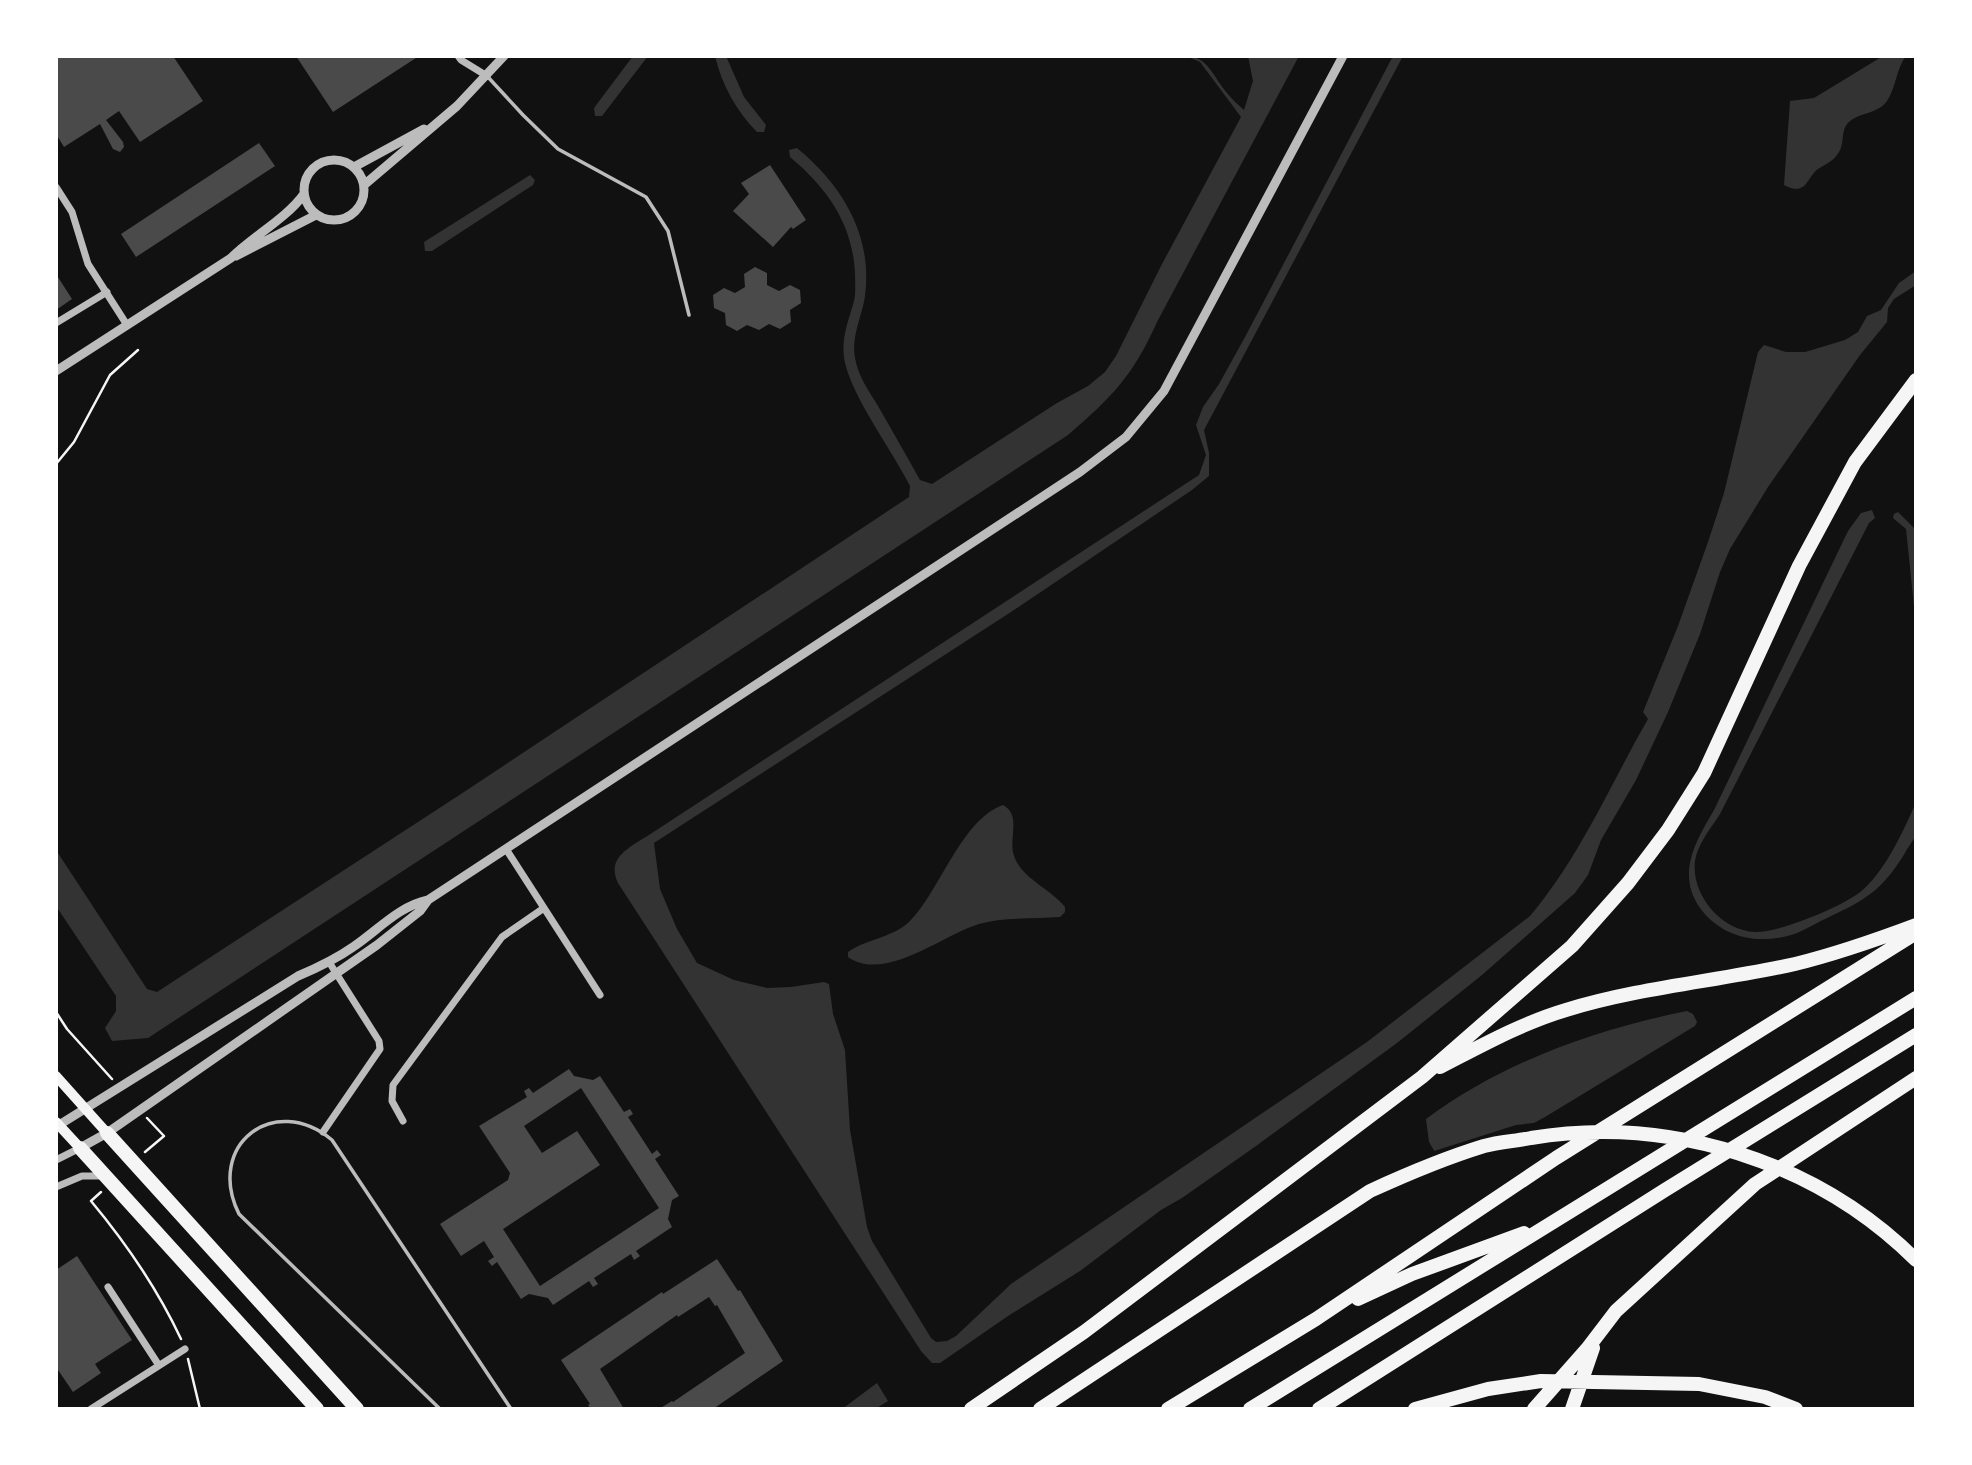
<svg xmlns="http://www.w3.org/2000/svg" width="1972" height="1465" viewBox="0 0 1972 1465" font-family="'Fira Sans',sans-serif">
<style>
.water{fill:#333}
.pier{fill:#111}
.building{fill:#4a4a4a;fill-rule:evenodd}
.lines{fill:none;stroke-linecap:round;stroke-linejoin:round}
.path{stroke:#f5f5f5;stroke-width:2.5}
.service{stroke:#bcbcbc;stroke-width:3.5}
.minor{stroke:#bcbcbc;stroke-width:7}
.tertiary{stroke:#bcbcbc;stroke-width:9}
.secondary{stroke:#f5f5f5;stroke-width:10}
.motorway{stroke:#f5f5f5;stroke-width:14}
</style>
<rect width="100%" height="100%" fill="#111"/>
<path class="water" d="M 633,56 L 648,56 L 602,116 L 595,116 L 594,108 Z
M 715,56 L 726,56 L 744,97 L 766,125 L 764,132 L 757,132 C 736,111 722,85 715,56 Z
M 1186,56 C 1208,56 1214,78 1227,93 C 1232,99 1238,105 1244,110 L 1253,81 L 1248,56 L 1299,56 L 1157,322 C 1133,376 1112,397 1068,435 L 148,1038 L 112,1041 L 105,1028 L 116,1011 L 116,996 L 56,906 L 56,850 L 147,989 L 157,992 L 464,792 L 909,497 L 910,486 C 892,450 854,400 845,363 C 840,340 848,323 854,301 C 856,292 855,283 855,274 C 853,224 827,188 790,157 L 789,150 L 797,148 C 842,185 873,235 865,296 C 862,317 851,336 855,358 C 858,376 869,391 878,406 C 892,430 906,455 920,480 L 932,484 L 1057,403 L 1088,386 L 1105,372 L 1116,356 L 1162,264 L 1241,117 L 1200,62 Z
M 1393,56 L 1403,56 L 1204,430 L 1209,453 L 1209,476 L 1192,490 L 1011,612 L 654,843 L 660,889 L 677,929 L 697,963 L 734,980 L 767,988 L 791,987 L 824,982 L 829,984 L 833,1014 L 845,1050 L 850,1130 L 867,1227 L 872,1241 L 931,1338 L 936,1342 L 947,1341 L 956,1336 L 1011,1284 L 1367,1042 L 1530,916 C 1580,857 1610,785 1648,719 L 1643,712 L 1678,626 L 1708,542 L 1724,493 L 1758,352 L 1764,345 L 1786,352 L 1805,352 L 1845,340 L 1858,332 L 1867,316 L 1881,310 L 1899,283 L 1916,271 L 1916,285 L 1894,299 L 1888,308 L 1887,322 L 1860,355 L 1768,487 L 1730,549 L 1720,572 L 1700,634 L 1668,712 L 1636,780 L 1601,840 L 1588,875 L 1575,893 L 1482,975 L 1397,1043 L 1256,1146 L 1182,1198 L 1161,1210 L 1080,1271 L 1008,1316 L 940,1363 L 932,1363 L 921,1351 L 618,883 C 605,856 633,846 652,833 L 1199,475 L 1206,455 L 1196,425 L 1203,407 L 1219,384 L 1245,337 Z
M 1883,56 L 1906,56 C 1896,69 1896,88 1887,101 C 1878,114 1860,112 1849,122 C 1840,130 1845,143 1839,152 C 1834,161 1826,164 1818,169 C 1806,178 1807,197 1784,185 L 1790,101 L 1814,98 Z
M 530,175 L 535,180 L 533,185 L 432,251 L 425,251 L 424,242 Z
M 1872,510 L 1875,518 L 1869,523 L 1720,814 C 1711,828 1697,845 1695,861 C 1691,895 1721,930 1755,932 C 1779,933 1840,907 1859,893 C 1884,874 1904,830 1916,802 C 1916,812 1918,825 1916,834 C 1914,840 1908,847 1905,853 C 1881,892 1865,900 1825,919 C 1814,924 1802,932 1791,935 C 1757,945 1721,937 1700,908 C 1676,874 1696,841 1714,810 L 1848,531 L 1861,513 Z
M 1898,512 L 1914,528 L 1916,626 L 1906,529 L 1893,518 L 1894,514 Z
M 1003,805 C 1022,815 1008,839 1014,856 C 1022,879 1050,888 1065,907 L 1065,912 L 1060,917 C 1035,919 1002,917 979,924 C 942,935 885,983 848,957 L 848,952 C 866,939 893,938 910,921 C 940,891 961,820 1003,805 Z
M 1687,1011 L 1693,1014 L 1697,1022 L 1695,1026 L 1545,1117 L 1453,1167 L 1443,1166 L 1429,1142 L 1426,1119 C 1503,1062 1594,1030 1687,1011 Z
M 877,1383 L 888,1401 L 875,1409 L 842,1409 Z"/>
<path class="pier" d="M 1543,1122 L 1454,1170 L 1441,1169 L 1431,1152 L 1516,1125 Z"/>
<path class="building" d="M 56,56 L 173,56 L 203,101 L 140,142 L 119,111 L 106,120 L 123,142 L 124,147 L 120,152 L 113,149 L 100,124 L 64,147 L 56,134 Z
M 296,56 L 419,56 L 333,112 Z
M 259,143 L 275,166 L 136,257 L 121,234 Z
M 770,165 L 806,220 L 793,229 L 791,227 L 773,247 L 733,211 L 749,194 L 741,183 Z
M 755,267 L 767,273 L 767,285 L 779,291 L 790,285 L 800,290 L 801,303 L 790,310 L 791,322 L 780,329 L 769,324 L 759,330 L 747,325 L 737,331 L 726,325 L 725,313 L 714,308 L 713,295 L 724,288 L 735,293 L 745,287 L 744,274 Z
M 56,274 L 72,299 L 56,310 Z
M 569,1069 L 574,1076 L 593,1080 L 600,1076 L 624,1112 L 630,1109 L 633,1114 L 628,1117 L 652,1154 L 657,1150 L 661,1155 L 655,1159 L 679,1196 L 672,1200 L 668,1219 L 672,1227 L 636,1251 L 640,1256 L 634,1260 L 631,1254 L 594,1278 L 598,1284 L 593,1287 L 589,1281 L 553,1305 L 548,1298 L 529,1294 L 521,1299 L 497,1262 L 492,1266 L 488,1261 L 494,1257 L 484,1241 L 461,1256 L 440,1224 L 508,1180 L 510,1173 L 479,1126 L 527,1097 L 524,1091 L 529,1088 L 533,1093 ZM 581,1088 L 659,1208 L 540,1286 L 503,1229 L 600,1165 L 577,1131 L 542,1153 L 524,1126 Z
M 77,1256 L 132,1340 L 95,1364 L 101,1373 L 73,1392 L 56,1367 L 56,1270 Z
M 717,1259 L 738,1291 L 740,1290 L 783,1361 L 713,1409 L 659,1409 L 672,1401 L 673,1402 L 745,1353 L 717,1305 L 715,1306 L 709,1297 L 678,1317 L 677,1315 L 600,1369 L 624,1409 L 591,1409 L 588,1405 L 590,1404 L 561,1360 L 662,1292 L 663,1294 Z"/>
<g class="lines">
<path class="path" d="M 56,464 L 74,442 L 110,375 L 138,350
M 56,1012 L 67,1029 L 112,1079
M 145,1152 L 164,1136 L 147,1118
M 101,1192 L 91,1201 C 126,1243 158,1290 181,1339
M 188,1359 L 200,1409"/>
<path class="service" d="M 487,76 L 523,115 L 558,149 L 646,197 L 668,231 L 689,315
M 440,1409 L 239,1214 C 205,1145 274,1092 332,1140 L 511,1409"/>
<path class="minor" d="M 458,56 L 461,60 L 487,76
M 56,187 L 72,212 L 88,264 L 127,325
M 56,323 L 107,292
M 506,849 L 600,995
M 403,1121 L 392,1101 L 393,1085 L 502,937 L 544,908
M 323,1132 L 380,1049 L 379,1041 L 329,962
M 56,1160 L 80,1148
M 56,1187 L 82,1176 L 102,1176
M 108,1287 L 158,1364
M 91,1409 L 185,1349"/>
<path class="tertiary" d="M304 190a30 30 0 1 1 60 0a30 30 0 1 1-60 0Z
M 354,167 L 424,129
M 364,185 L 457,106 L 504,56
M 236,256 L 316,215
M 56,371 L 231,258 C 253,236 286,219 304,194
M 59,1125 L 298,976 C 317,968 336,959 353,947 C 377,931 399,906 428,900
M 80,1148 L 107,1133 L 377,945 L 420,911 L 428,900 L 1080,472 L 1126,437 L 1164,391 L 1343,56"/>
<path class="secondary" d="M 56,1076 L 107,1133
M 56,1122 L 80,1148"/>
<path class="motorway" d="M 1440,1067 C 1481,1046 1522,1023 1566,1010 C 1641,987 1719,981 1795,964 C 1836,954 1876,940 1916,925
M 107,1133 L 357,1409
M 80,1148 L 317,1409
M 1358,1299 L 1412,1274 L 1524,1233
M 971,1409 L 1084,1332 L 1422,1077 L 1572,946 L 1628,883 L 1668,830 L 1704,773 L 1799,566 L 1855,462 L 1916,380
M 1040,1409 L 1370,1191 C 1407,1174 1445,1158 1484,1146 C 1499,1142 1516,1141 1531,1138 C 1670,1115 1816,1161 1916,1260
M 1168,1409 L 1316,1319 L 1556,1158 L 1916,933
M 1250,1409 L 1916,998
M 1319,1409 L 1665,1190 L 1916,1035
M 1415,1409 L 1488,1389 L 1541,1381 L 1699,1384 L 1765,1397 L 1796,1409
M 1534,1409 L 1587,1349 L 1616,1311 L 1755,1184 L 1916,1078
M 1572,1409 L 1593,1348"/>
</g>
<rect width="1972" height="1465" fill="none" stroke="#ffffff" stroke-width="116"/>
</svg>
